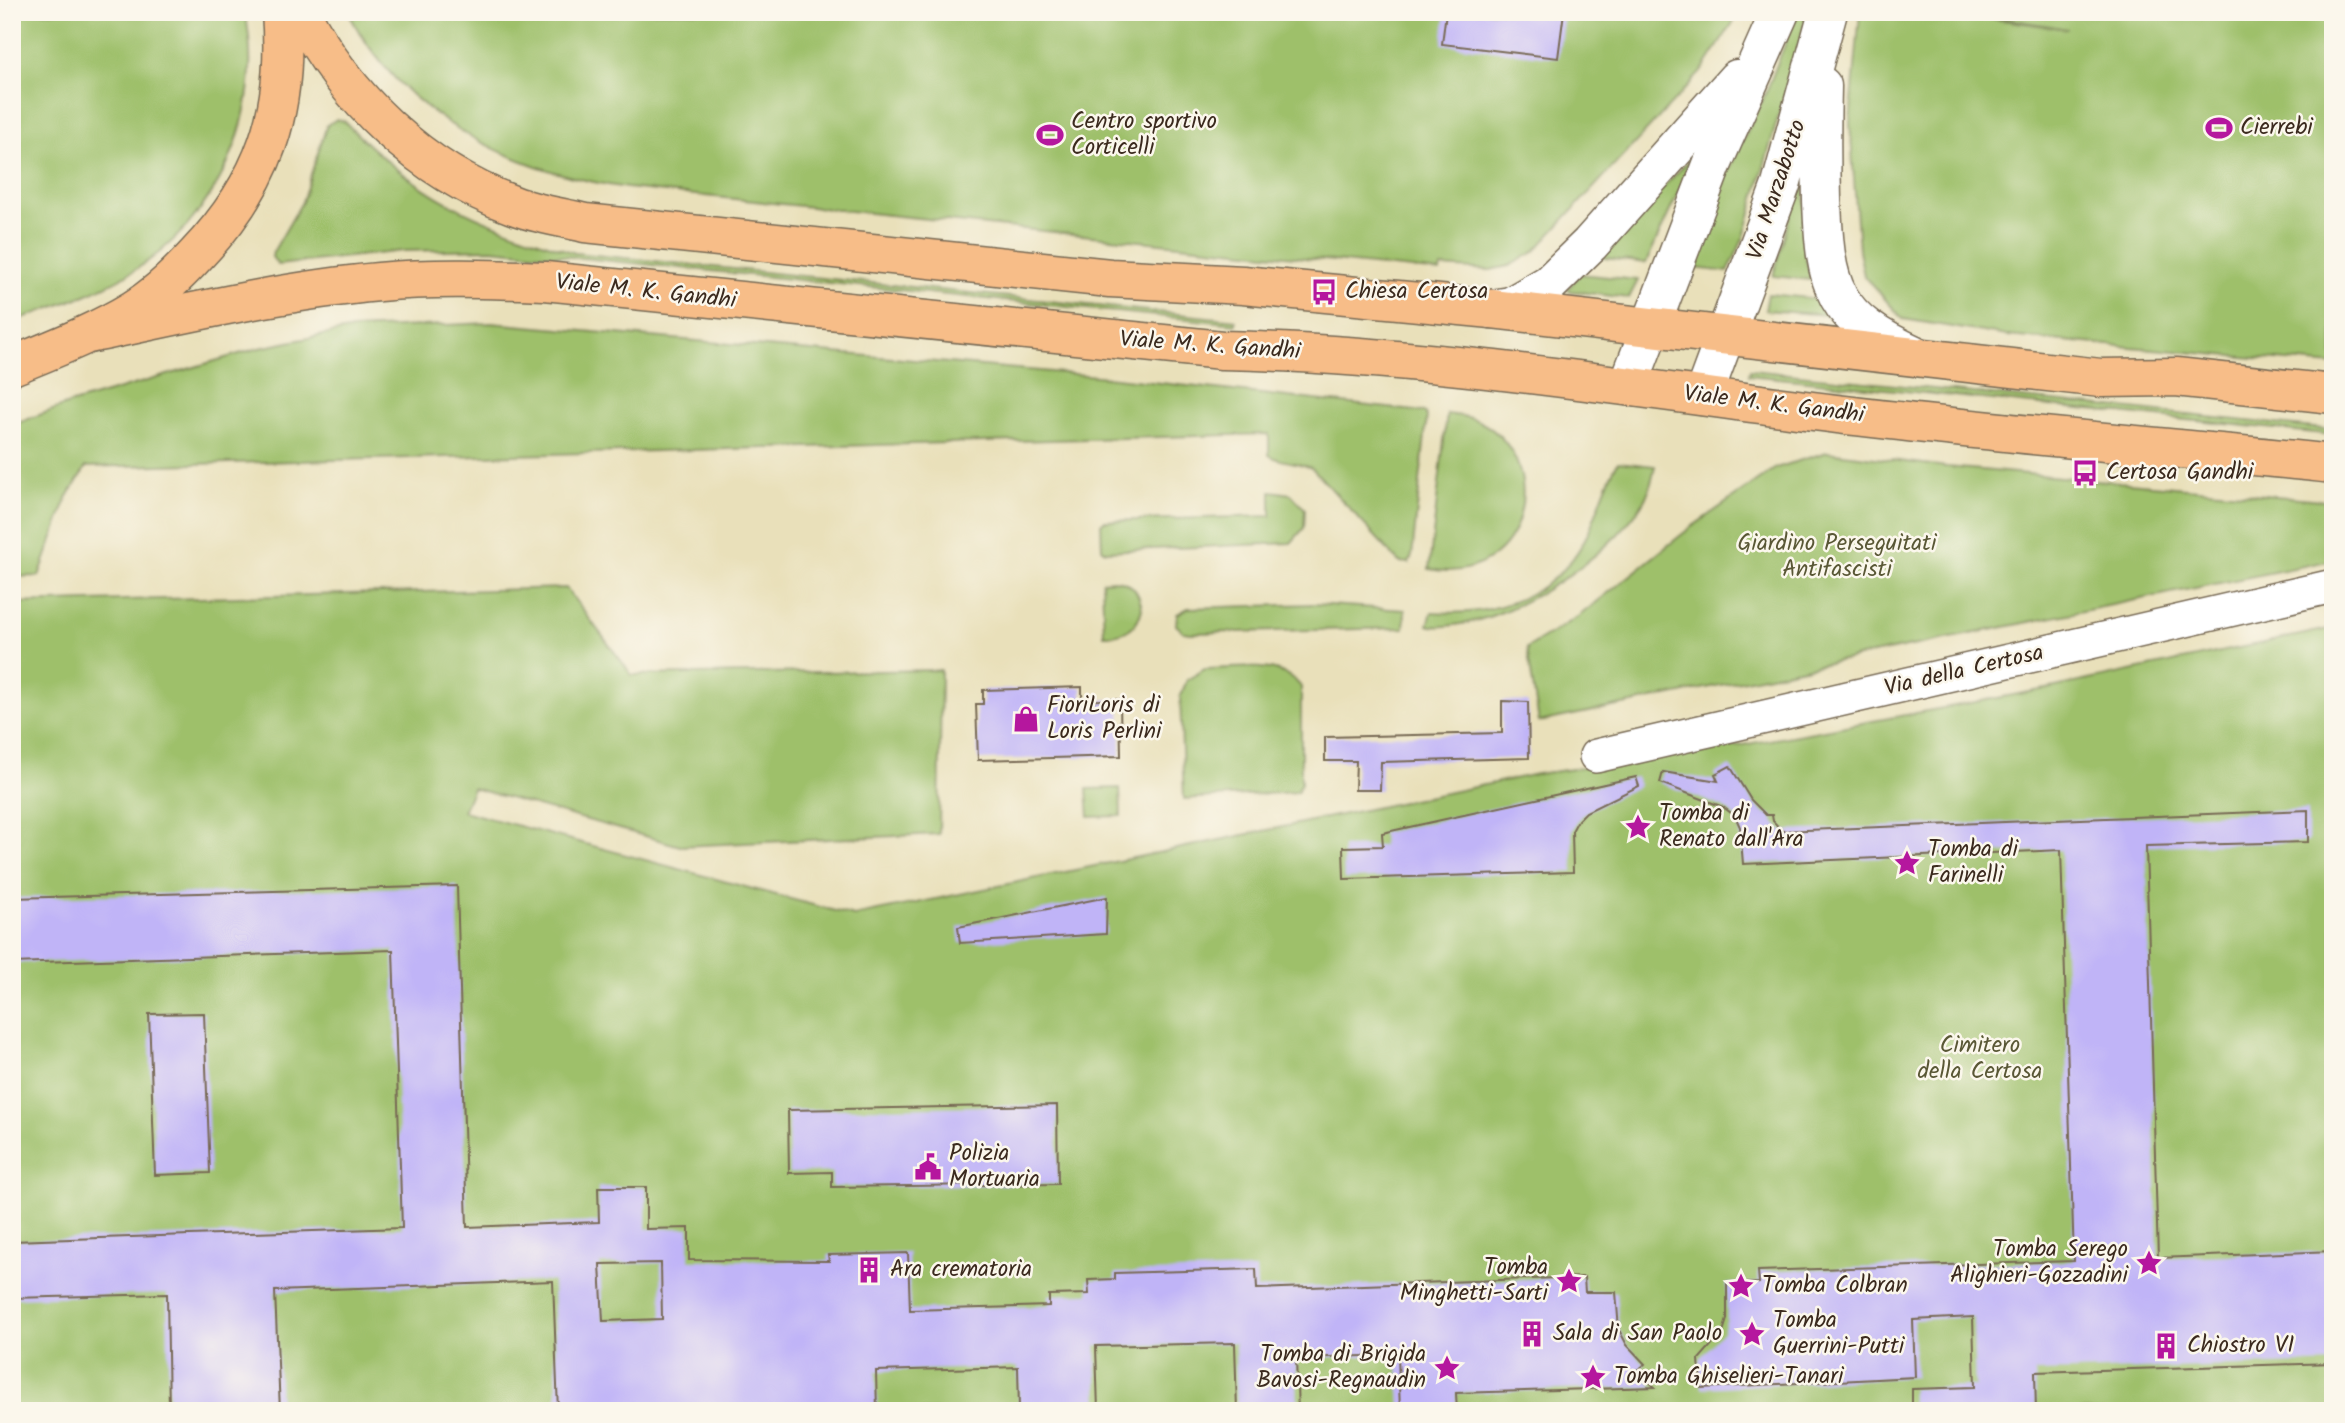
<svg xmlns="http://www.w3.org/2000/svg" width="2345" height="1423" viewBox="0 0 2345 1423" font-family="Kalam,sans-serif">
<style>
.green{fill:#9ec06a;stroke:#6c7544;stroke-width:2}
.building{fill:#c0b4f7;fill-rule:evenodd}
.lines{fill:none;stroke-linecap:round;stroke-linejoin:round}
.minor-casing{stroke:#786a55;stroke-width:36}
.tertiary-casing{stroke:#786a55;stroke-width:41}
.primary-casing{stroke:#786a55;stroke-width:41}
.minor{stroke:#fff;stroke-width:33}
.tertiary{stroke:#fff;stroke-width:38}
.primary{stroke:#f7bd88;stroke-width:38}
.labels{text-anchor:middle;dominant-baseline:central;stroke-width:5;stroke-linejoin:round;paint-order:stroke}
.poi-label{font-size:23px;fill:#3b2a1e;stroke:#fbf7ec;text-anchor:start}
.street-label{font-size:23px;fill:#3b2a1e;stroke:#fbf7ec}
.park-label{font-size:23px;fill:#595735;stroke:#fbf7ec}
</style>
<rect width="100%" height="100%" fill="#fbf7ec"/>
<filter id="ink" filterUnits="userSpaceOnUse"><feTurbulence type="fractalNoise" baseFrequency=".0143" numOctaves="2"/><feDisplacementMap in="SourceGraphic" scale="14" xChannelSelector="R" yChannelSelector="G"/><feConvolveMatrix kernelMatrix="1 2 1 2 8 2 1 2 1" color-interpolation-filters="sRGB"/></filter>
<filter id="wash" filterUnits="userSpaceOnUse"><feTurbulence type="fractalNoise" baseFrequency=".00686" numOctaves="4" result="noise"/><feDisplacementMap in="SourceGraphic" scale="28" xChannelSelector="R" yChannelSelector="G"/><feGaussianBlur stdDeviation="1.57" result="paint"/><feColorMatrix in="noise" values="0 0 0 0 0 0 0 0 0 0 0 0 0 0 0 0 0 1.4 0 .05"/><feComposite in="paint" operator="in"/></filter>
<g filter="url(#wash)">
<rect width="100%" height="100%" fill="#e9e0ba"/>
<path class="green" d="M 12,12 L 245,12 C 267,112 218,221 130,273 C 93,295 52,307 12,322 Z
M 348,12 L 1740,12 L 1701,72 L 1534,252 L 1509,266 L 1490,270 L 1441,267 L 1440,272 L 627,188 C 514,171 403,119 348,12 Z
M 1798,12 L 1808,12 L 1744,237 L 1728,272 L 1693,268 L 1727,174 L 1764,97 Z
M 1860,12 L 1941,12 L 2068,29 L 1966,12 L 2333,12 L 2333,365 L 2007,336 L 1903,319 L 1864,276 L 1859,250 L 1850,123 Z
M 337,119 L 344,121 C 420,199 473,220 575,253 L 1236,320 L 1236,324 L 492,249 L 403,251 L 278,265 L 272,257 L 273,252 L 302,202 L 327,125 Z
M 1697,152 L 1646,263 L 1596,257 Z
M 1802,181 L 1805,186 L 1805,255 L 1811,280 L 1773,276 L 1799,184 Z
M 1580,274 L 1638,280 L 1629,298 L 1570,291 L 1568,289 Z
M 1768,294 L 1819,299 L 1828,315 L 1765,310 Z
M 491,323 L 1097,376 L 1424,412 L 1427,416 L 1412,556 L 1409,563 L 1399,562 L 1313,469 C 1299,461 1280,463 1269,455 L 1269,434 L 86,467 L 67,498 L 39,576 L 12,577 L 12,425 L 69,404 L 259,348 L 353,329 Z
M 1750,370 L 2333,430 L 2333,435 L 1749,375 Z
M 1447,414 C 1455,415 1466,416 1474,419 C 1556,454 1530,588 1429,569 Z
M 1827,452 L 1947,467 L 2333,501 L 2333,560 L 1539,722 L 1527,648 L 1579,616 L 1690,528 L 1776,468 Z
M 1618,462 L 1655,466 C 1652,480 1649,494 1641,506 C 1608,557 1515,619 1454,625 C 1445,626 1435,628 1428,625 L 1432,612 C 1492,617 1554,597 1584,541 C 1598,515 1603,487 1618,462 Z
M 1271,491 L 1291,494 L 1305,509 L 1304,528 L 1291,543 L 1105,551 L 1102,549 L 1101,524 L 1104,521 L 1271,516 Z
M 1114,580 C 1132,582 1139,591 1142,609 C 1137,629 1124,636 1104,635 L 1102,581 Z
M 566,588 L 632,675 L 941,670 L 939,834 L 680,846 L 473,788 L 463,811 L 854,916 L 1537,774 L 1726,748 L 2046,689 L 2333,628 L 2333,1411 L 12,1411 L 12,603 Z
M 1313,604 L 1405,610 L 1404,628 L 1191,633 L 1184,632 L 1176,625 L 1177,614 L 1188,608 Z
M 1205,669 C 1236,669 1280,659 1301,687 L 1301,783 L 1297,792 L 1184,799 L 1180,697 L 1187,680 Z
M 1120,788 L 1121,816 L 1089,817 L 1087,789 Z"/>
<g id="blocks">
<path class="building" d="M 1446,12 L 1564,12 L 1558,58 L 1442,44 Z
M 1082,687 L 1082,701 L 1120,699 L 1121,756 L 978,760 L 976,704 L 983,704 L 983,690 Z
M 1502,701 L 1528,702 L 1529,758 L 1381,762 L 1380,790 L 1355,790 L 1356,761 L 1325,761 L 1325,737 L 1502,733 Z
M 1730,766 L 1751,800 L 1766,815 L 1772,815 L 1773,821 L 1782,831 L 2308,810 L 2308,842 L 2146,846 L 2158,1258 L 2333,1251 L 2333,1363 L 2035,1372 L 2036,1411 L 1912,1411 L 1912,1389 L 1975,1387 L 1973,1317 L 1913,1320 L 1915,1377 L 1701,1388 L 1699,1359 L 1723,1332 L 1727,1319 L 1727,1284 L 1759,1283 L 1758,1271 L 2074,1261 L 2061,850 L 1743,864 L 1740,827 L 1735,816 L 1723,807 L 1660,783 L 1663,772 L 1718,781 L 1715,774 Z
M 1636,777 L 1639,786 L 1586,812 L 1578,820 L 1572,831 L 1573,872 L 1344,879 L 1343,847 L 1383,846 L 1382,833 Z
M 457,886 L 467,1227 L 599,1222 L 598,1187 L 646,1187 L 646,1229 L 689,1228 L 689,1260 L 829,1261 L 828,1255 L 908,1253 L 910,1310 L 1049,1306 L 1049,1295 L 1089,1294 L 1088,1280 L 1115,1279 L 1115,1273 L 1256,1269 L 1257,1289 L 1584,1277 L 1585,1292 L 1616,1292 L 1619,1330 L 1627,1345 L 1645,1364 L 1637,1371 L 1655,1387 L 1456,1393 L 1457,1411 L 1400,1411 L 1398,1355 L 1296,1358 L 1298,1411 L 1237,1411 L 1235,1343 L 1096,1346 L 1098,1411 L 1019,1411 L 1018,1367 L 876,1371 L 877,1411 L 558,1411 L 553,1281 L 275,1291 L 280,1411 L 169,1411 L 167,1294 L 12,1298 L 12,1241 L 402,1228 L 393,950 L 12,963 L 12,898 ZM 661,1263 L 662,1319 L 603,1321 L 600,1264 Z
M 1107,897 L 1106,934 L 960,943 L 958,927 Z
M 204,1013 L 210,1173 L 155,1175 L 149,1014 Z
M 1057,1105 L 1058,1184 L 832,1187 L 832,1172 L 789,1173 L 788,1110 Z"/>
</g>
</g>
<g filter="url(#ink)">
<use href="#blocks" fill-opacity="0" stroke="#786a55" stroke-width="2"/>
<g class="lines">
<g class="minor-casing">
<path id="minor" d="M 1596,756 L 2333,586"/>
</g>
<g class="tertiary-casing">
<path id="tertiary" d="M 1822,86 C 1821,123 1821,162 1822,200 C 1825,288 1832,318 1917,356
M 1492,309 L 1511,306 L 1549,284 L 1590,244 L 1737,79
M 1628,386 L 1712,165 L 1780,12
M 1703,396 L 1781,185 L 1828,12"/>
</g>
<g class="primary-casing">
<path id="primary" d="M 301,12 C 345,98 421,171 513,205 C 536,214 561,217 585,223 L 1110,278 L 1243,285 L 1492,309 L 2101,378 L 2176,377 L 2333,394
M 89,334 C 185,314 281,291 379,282 C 434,277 489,279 545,281 L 1222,350 C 1420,354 1618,386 1813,411 C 1986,433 2160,446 2333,464
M 12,366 C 53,349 95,333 133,310 C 157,295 178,275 197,254 C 265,182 289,111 281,12"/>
</g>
<use href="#minor" class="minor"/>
<use href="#tertiary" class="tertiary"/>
<use href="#primary" class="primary"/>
</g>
</g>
<defs>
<g id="stadium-bare" transform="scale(2.1)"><path d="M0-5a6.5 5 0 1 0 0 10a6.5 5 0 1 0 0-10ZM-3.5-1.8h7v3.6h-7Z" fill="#b5179e" stroke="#fbf7ec" stroke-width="2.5" paint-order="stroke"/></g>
<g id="bus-bare" transform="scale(2.1)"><path d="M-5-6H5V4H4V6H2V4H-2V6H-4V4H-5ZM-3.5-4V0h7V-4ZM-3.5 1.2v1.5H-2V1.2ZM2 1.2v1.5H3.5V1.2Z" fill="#b5179e" stroke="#fbf7ec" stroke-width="2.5" paint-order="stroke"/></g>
<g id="shop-bare" transform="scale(2.1)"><path d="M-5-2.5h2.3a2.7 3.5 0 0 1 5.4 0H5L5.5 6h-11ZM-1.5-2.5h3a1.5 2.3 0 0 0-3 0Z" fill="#b5179e" stroke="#fbf7ec" stroke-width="2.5" paint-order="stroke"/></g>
<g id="sight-bare" transform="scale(2.1)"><path d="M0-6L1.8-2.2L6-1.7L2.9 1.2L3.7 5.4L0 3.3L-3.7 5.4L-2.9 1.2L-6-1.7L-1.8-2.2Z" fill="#b5179e" stroke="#fbf7ec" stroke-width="2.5" paint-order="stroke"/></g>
<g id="civic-bare" transform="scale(2.1)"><path d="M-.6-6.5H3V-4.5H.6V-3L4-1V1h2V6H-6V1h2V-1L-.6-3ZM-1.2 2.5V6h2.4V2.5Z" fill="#b5179e" stroke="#fbf7ec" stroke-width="2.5" paint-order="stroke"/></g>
<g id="building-bare" transform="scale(2.1)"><path d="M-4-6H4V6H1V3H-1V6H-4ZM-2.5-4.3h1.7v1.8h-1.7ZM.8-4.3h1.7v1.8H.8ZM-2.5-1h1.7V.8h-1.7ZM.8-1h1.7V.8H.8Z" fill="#b5179e" stroke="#fbf7ec" stroke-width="2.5" paint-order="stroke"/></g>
</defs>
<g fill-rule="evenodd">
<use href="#stadium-bare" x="2219" y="128"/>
<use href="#stadium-bare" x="1050" y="135"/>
<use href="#bus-bare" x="1324" y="292"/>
<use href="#bus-bare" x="2085" y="473"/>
<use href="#shop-bare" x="1026" y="719"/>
<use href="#sight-bare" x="1638" y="827"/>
<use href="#sight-bare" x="1907" y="863"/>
<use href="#civic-bare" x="928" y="1167"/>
<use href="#sight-bare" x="2149" y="1263"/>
<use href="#building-bare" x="869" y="1270"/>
<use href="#sight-bare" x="1569" y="1281"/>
<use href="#sight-bare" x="1741" y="1286"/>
<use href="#building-bare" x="1532" y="1334"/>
<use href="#sight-bare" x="1752" y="1334"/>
<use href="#building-bare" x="2166" y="1346"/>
<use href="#sight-bare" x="1447" y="1368"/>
<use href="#sight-bare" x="1593" y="1377"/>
</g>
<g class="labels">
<g class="poi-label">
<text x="1071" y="122">Centro sportivo<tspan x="1071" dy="26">Corticelli</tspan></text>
<text x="2240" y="128">Cierrebi</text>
<text x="1345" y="292">Chiesa Certosa</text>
<text x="2106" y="473">Certosa Gandhi</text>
<text x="1047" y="706">FioriLoris di<tspan x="1047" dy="26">Loris Perlini</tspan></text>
<text x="1659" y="814">Tomba di<tspan x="1659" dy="26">Renato dall'Ara</tspan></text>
<text x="1928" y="850">Tomba di<tspan x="1928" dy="26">Farinelli</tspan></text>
<text x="949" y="1154">Polizia<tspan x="949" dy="26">Mortuaria</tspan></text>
<text x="2128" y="1250" text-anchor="end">Tomba Serego<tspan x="2128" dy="26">Alighieri-Gozzadini</tspan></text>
<text x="1548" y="1268" text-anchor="end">Tomba<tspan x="1548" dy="26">Minghetti-Sarti</tspan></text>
<text x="890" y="1270">Ara crematoria</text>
<text x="1762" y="1286">Tomba Colbran</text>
<text x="1773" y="1321">Tomba<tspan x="1773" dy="26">Guerrini-Putti</tspan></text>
<text x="1553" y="1334">Sala di San Paolo</text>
<text x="2187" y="1346">Chiostro VI</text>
<text x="1426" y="1355" text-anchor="end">Tomba di Brigida<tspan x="1426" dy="26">Bavosi-Regnaudin</tspan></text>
<text x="1614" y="1377">Tomba Ghiselieri-Tanari</text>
</g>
<g class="street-label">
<text transform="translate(1777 190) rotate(-72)">Via Marzabotto</text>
<text transform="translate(646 292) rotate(6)">Viale M. K. Gandhi</text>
<text transform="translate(1210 346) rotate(4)">Viale M. K. Gandhi</text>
<text transform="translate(1774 405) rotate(7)">Viale M. K. Gandhi</text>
<text transform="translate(1964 671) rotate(-13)">Via della Certosa</text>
</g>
<g class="park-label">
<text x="1837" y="544">Giardino Perseguitati<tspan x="1837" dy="26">Antifascisti</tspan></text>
<text x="1980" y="1046">Cimitero<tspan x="1980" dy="26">della Certosa</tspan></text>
</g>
</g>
<rect width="2345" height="1423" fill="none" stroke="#fbf7ec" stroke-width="42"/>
</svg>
